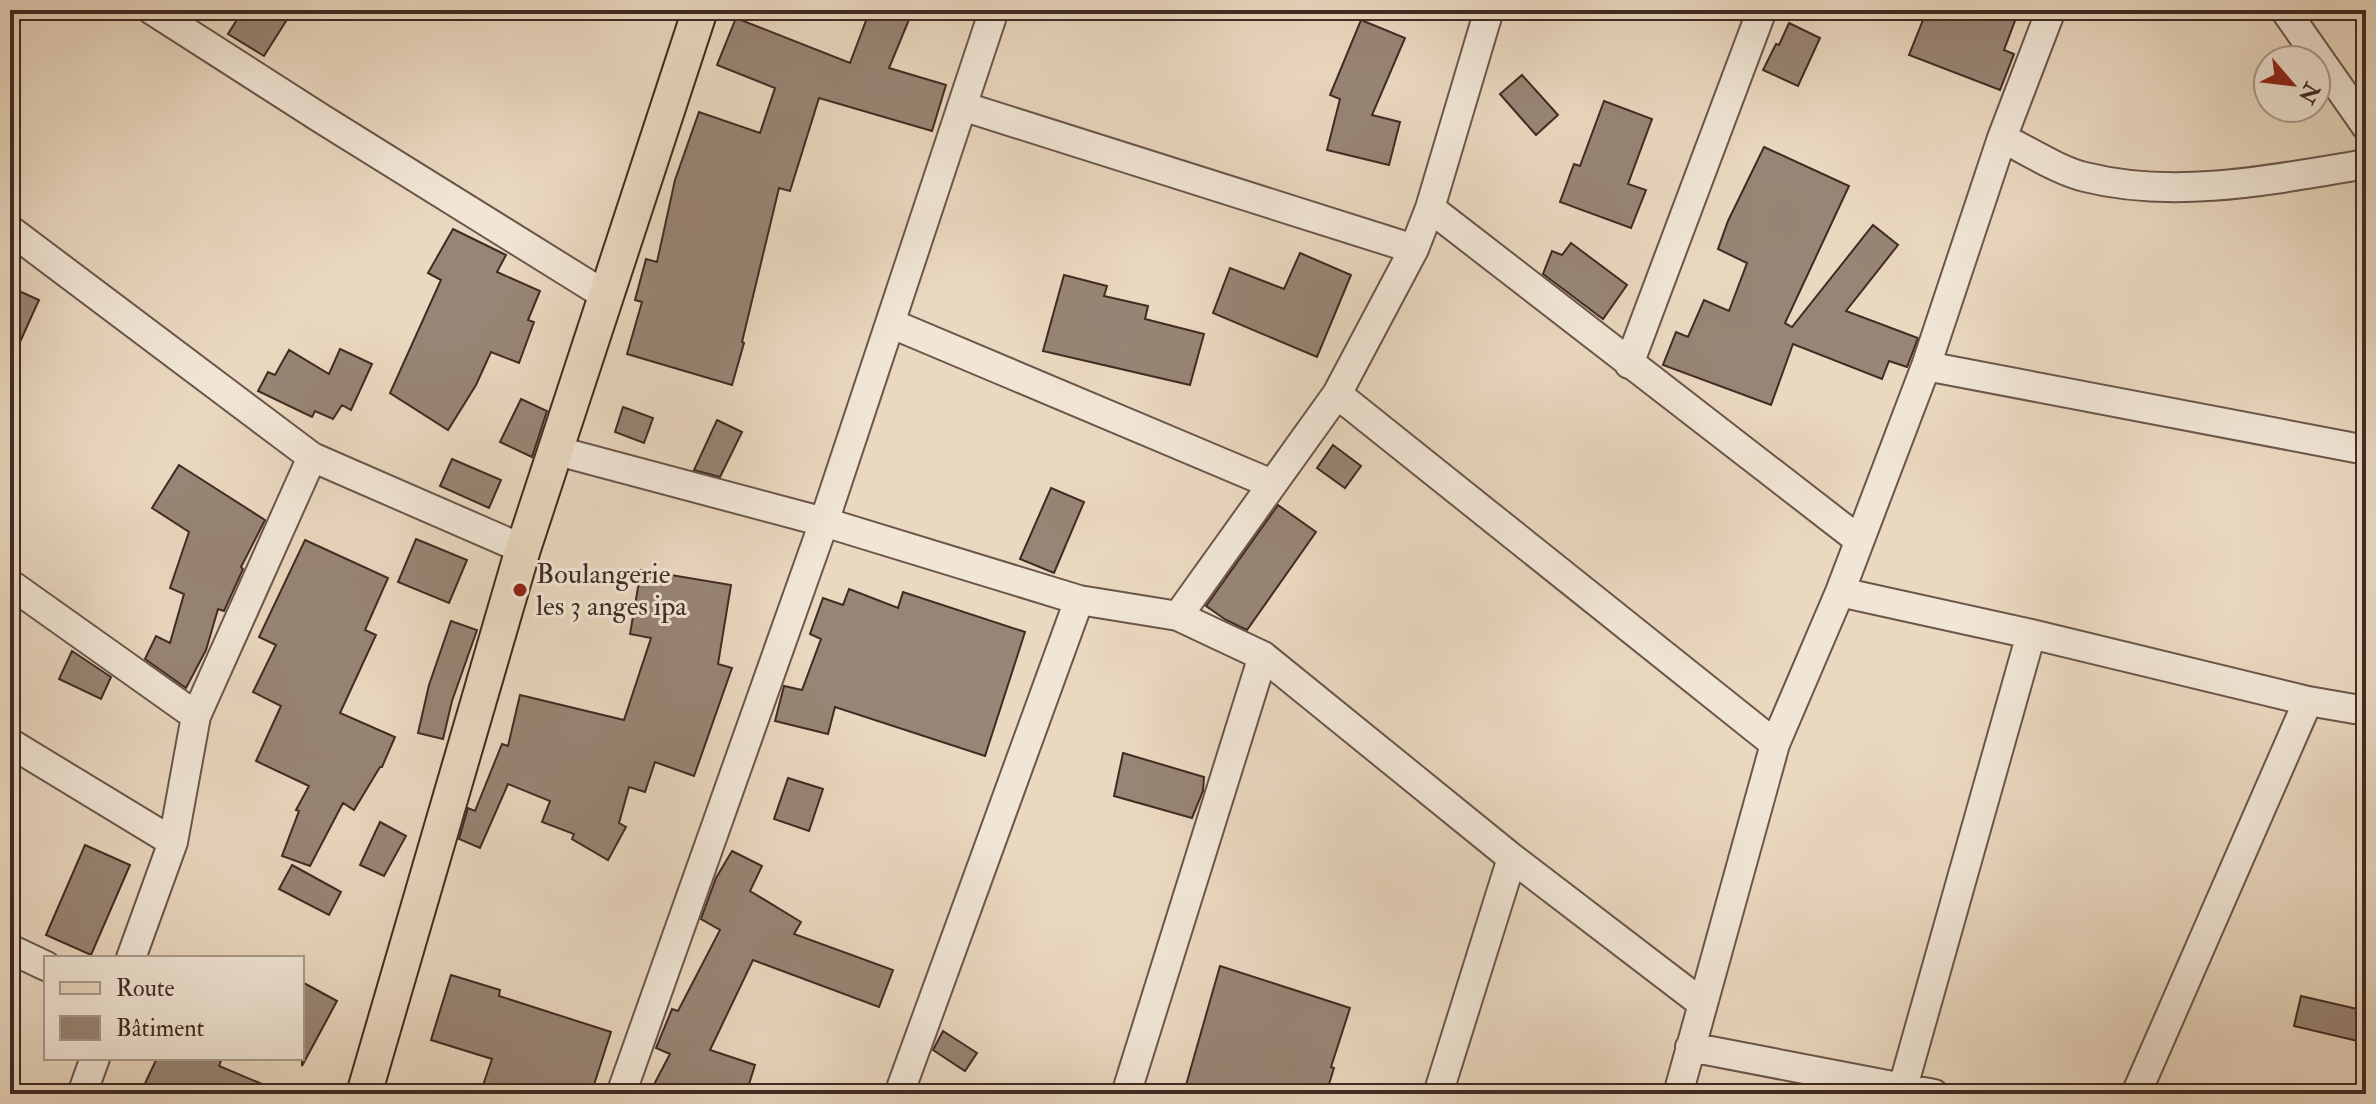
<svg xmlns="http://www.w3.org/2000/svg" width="2376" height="1104" viewBox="0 0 2376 1104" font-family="'IM FELL Double Pica',serif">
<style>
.building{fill:#988575;stroke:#402b23;stroke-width:2}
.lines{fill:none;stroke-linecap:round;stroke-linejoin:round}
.minor-casing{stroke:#6a564a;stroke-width:32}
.major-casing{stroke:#402b23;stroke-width:38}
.minor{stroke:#f1e6d6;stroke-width:28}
.major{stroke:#ead8c0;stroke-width:34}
.poi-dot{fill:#8f2418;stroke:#f1e6d6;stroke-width:3}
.labels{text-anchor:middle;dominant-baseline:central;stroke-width:6;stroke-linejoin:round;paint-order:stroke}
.poi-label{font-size:28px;fill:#402b23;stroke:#f1e6d6;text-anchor:start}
</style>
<rect width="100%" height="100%" fill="#ead8c0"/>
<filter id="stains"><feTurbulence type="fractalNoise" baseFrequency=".0025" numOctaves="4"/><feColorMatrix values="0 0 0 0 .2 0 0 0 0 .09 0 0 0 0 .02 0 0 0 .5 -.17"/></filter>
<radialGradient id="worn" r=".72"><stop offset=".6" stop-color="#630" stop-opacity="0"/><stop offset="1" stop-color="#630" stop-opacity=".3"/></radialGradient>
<path class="building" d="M 243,10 L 293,10 L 264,56 L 228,34 Z
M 870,10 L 913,10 L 889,68 L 946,85 L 932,131 L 819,98 L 790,191 L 779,188 L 742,342 L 744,343 L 732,385 L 627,354 L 642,302 L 635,300 L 646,259 L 657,262 L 675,180 L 699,112 L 760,133 L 775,88 L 717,65 L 736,18 L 850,63 Z
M 1927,10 L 2019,10 L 2004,50 L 2014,54 L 2000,90 L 1909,55 Z
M 1361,20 L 1405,38 L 1372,115 L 1400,122 L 1389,165 L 1327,150 L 1340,99 L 1330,95 Z
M 1789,23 L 1820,38 L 1798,86 L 1763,70 L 1776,44 L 1779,45 Z
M 1522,75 L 1558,115 L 1536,135 L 1500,94 Z
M 1604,101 L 1652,119 L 1628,184 L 1646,190 L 1631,228 L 1560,202 L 1574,164 L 1580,166 Z
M 1764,147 L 1849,186 L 1785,323 L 1792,327 L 1873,225 L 1898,245 L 1846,311 L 1918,338 L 1907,367 L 1889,361 L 1882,379 L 1793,344 L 1771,405 L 1663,365 L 1676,332 L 1688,337 L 1704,300 L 1729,311 L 1747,263 L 1718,249 L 1728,221 Z
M 453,229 L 506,255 L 497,272 L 540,291 L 528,320 L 534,322 L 519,363 L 491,352 L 476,385 L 448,430 L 390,393 L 441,280 L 428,273 Z
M 1571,243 L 1627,285 L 1603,319 L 1543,274 L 1552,251 L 1562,255 Z
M 1300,253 L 1351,275 L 1317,357 L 1213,313 L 1230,268 L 1284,289 Z
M 1064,275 L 1107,286 L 1104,296 L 1148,306 L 1145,319 L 1204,334 L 1190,385 L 1043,351 Z
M 10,287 L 39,300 L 10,364 Z
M 340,349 L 372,364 L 351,410 L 342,405 L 333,419 L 315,411 L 312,417 L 258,391 L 268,372 L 275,375 L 289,350 L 329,374 Z
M 521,399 L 547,411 L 532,457 L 500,442 Z
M 623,407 L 653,418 L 644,443 L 615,432 Z
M 717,420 L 742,432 L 720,477 L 694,470 Z
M 1333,445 L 1361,466 L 1345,488 L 1317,468 Z
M 452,459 L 501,480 L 489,508 L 440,486 Z
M 179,465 L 265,520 L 241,567 L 243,569 L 224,611 L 218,609 L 206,650 L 186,688 L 145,659 L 156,636 L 170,643 L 184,594 L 170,588 L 189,532 L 152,508 Z
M 1051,488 L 1084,502 L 1054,573 L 1020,559 Z
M 1278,505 L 1316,532 L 1247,630 L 1226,620 L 1206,606 Z
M 416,539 L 467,560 L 449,603 L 398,582 Z
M 305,540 L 388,578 L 365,630 L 376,635 L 340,713 L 395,737 L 382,767 L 380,767 L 354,810 L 343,803 L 310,866 L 282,856 L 299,811 L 296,810 L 309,786 L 256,761 L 281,706 L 253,692 L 276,645 L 259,637 Z
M 641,570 L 731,585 L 718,664 L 732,668 L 694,776 L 655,762 L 645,792 L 629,787 L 619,823 L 626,827 L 608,860 L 572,839 L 574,834 L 542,822 L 550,801 L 508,784 L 480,848 L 459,839 L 468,808 L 475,811 L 502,744 L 508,746 L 520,695 L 624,720 L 651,638 L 630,634 Z
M 849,589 L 898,608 L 903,592 L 1025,632 L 985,756 L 835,707 L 828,734 L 775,721 L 784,686 L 802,690 L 821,639 L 810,634 L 823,598 L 843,605 Z
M 451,621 L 477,630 L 452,701 L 443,739 L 418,733 L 429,685 Z
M 72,651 L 111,677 L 101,699 L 59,679 Z
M 1123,753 L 1204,777 L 1203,791 L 1192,818 L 1114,796 Z
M 788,778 L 823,789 L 809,831 L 774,819 Z
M 380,822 L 406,836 L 384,876 L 360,865 Z
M 85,845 L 130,865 L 91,955 L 46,935 Z
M 732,851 L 762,866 L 750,891 L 801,922 L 794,934 L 893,970 L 879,1007 L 753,960 L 710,1050 L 755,1065 L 746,1094 L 649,1094 L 670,1054 L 656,1048 L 672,1009 L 678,1011 L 720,930 L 701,919 L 716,878 Z
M 292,865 L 341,892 L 329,915 L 279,889 Z
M 1220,966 L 1350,1008 L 1331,1067 L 1334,1068 L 1326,1094 L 1216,1094 L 1186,1085 Z
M 451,975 L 500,990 L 499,996 L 611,1032 L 591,1094 L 480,1094 L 492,1059 L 431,1040 Z
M 302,982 L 337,1001 L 302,1066 Z
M 2301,996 L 2366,1011 L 2366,1043 L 2294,1026 Z
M 943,1031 L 977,1053 L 965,1071 L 933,1050 Z
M 157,1058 L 222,1058 L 219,1066 L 286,1094 L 140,1094 Z"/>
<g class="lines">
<g class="minor-casing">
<path id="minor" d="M 152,10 L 322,119 L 605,295
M 2285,10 L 2366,126
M 962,106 L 1414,249
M 2002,138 C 2027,150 2059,171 2085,177 C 2176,200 2276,179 2366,164
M 1430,208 L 1859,540
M 10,230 L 312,457 L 523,549
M 890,323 L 1272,484
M 1629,364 L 1762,10
M 1926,366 L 2366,450
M 1337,394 L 1775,744
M 554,450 L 824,522 L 1079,600 L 1178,616 L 1263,656 L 1512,858 L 1703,1004
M 10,584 L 196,716
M 1840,592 L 2031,634 L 2308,701 L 2366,711
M 1178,616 L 1337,394 L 1414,249 L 1430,208 L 1489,10
M 10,743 L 173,842
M 10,949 L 46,966
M 131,958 L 173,842 L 196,716 L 312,457
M 1690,1047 L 1934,1094
M 82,1094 L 95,1058
M 621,1094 L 824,522 L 994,10
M 899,1094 L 1079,600
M 1126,1094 L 1263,656
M 1438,1094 L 1512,858
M 1678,1094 L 1775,744 L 1840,592 L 1926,366 L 2002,138 L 2051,10
M 1901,1094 L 2031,634
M 2136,1094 L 2308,701"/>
</g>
<g class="major-casing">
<path id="major" d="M 364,1094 L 523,549 L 700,10"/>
</g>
<use href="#minor" class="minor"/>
<use href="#major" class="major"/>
</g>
<circle class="poi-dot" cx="520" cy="590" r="8"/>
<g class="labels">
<g class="poi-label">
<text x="536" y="574">Boulangerie<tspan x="536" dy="32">les 3 anges ipa</tspan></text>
</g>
</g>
<rect width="2376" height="1104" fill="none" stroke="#ead8c0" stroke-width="40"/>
<rect x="12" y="12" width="2352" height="1080" fill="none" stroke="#402b23" stroke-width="4"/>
<rect x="20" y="20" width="2336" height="1064" fill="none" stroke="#402b23" stroke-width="2"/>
<rect x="44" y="956" width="260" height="104" fill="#f1e6d6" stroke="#aa9b8e" stroke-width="2"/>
<rect x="60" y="982" width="40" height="12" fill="#ead8c0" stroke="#aa9b8e" stroke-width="2"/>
<text x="116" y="996" font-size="24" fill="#402b23">Route</text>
<rect x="60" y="1016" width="40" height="24" fill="#988575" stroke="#aa9b8e" stroke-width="2"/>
<text x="116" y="1036" font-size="24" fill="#402b23">Bâtiment</text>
<g transform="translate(2292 84) rotate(118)"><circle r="38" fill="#f1e6d6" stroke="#aa9b8e" stroke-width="2"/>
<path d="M0-6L14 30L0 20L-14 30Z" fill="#8f2418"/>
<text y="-12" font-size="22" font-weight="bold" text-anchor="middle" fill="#402b23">N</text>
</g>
<rect width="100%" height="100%" filter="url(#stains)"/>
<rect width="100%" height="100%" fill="url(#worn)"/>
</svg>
